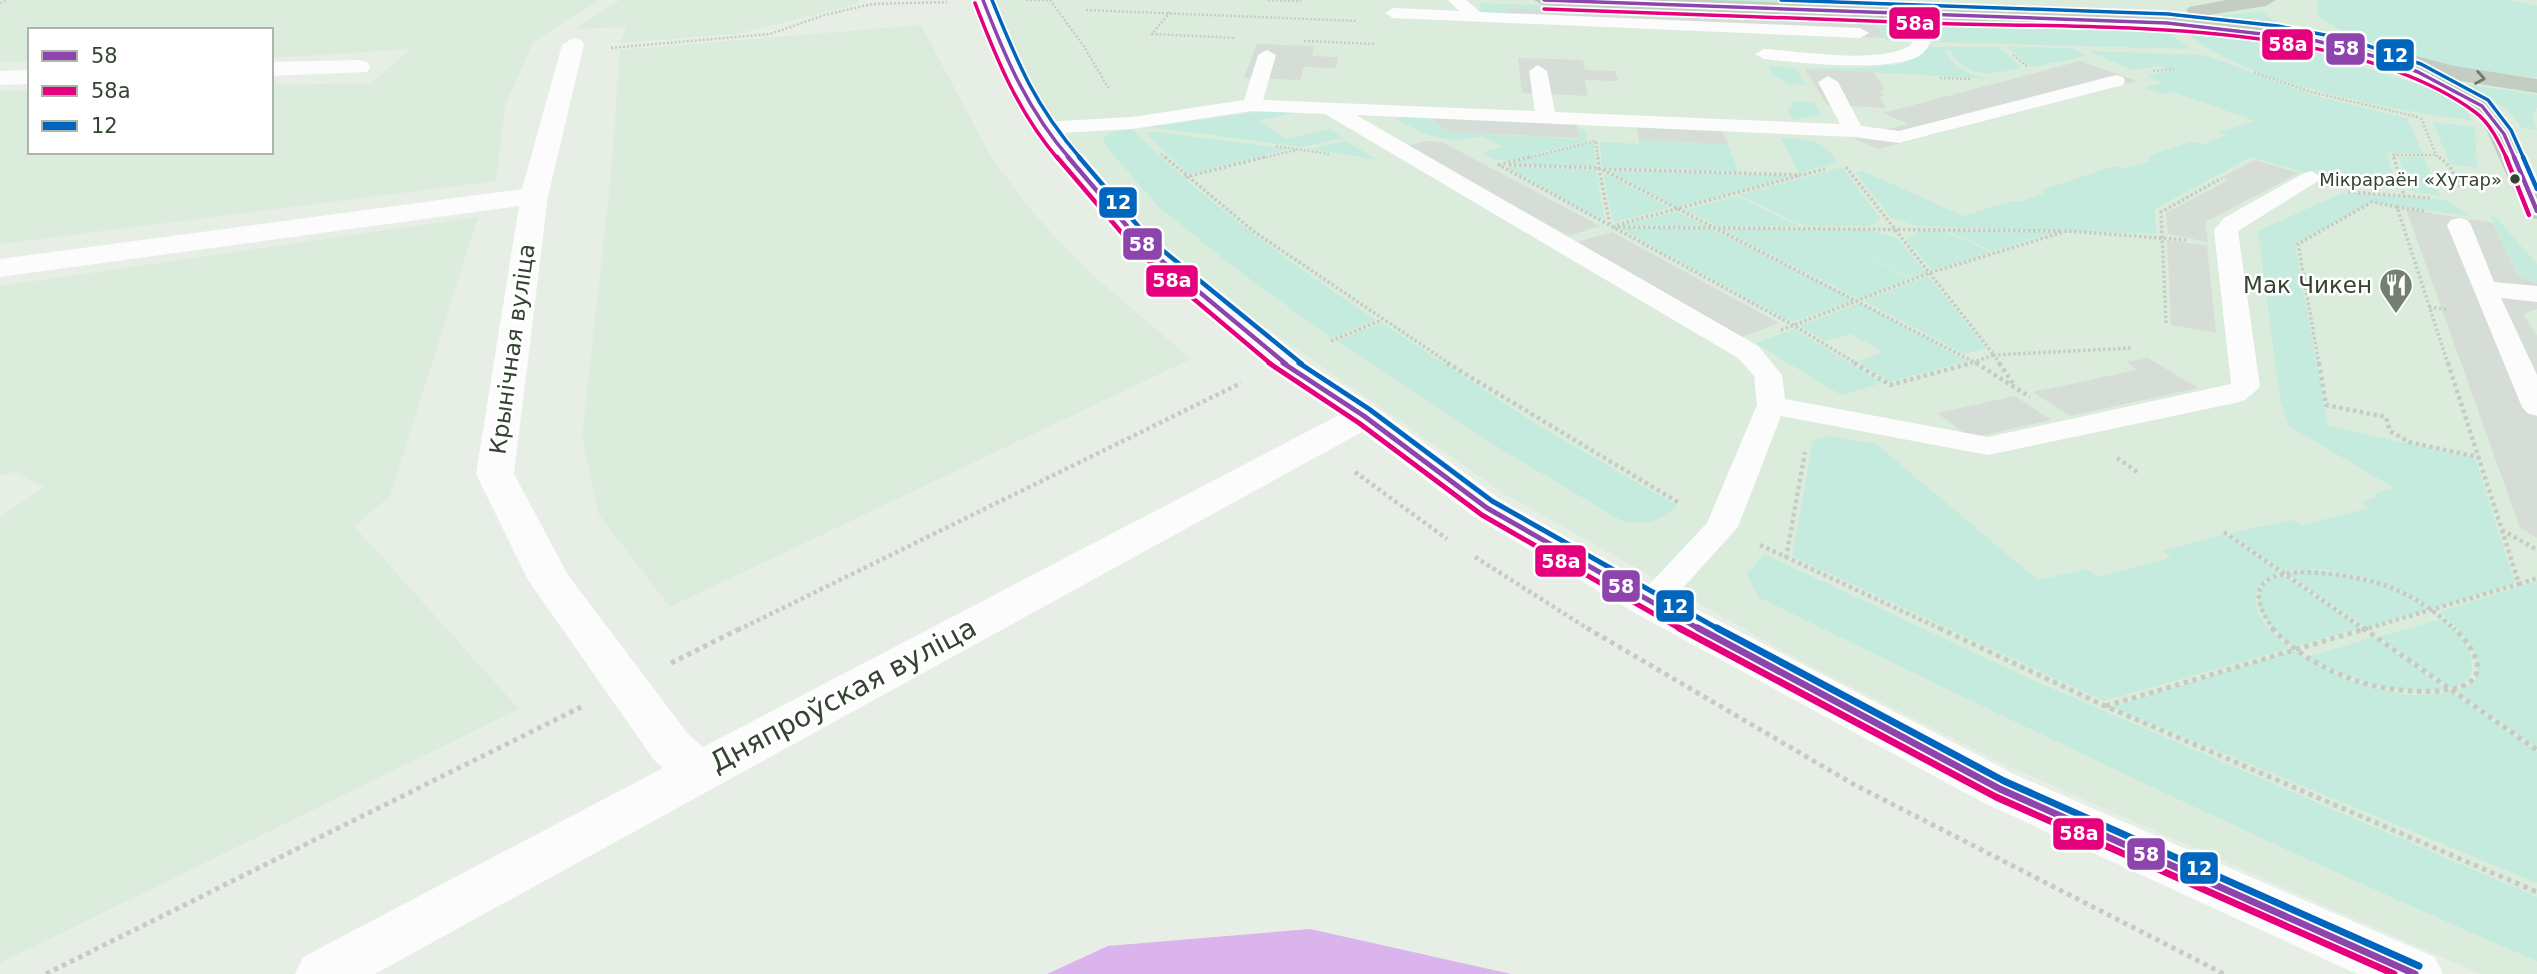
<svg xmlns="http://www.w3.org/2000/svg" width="2537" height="974" viewBox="0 0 2537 974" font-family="'DejaVu Sans',sans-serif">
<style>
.residential{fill:#dcecdc}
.green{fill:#c4ebdd}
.parking{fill:#d6ddd6}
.water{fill:#dbb4ee}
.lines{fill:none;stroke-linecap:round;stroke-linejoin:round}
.path-far3{stroke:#c6ccc5;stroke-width:2.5;stroke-dasharray:2 2;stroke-linecap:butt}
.path-far2{stroke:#c6ccc5;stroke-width:3.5;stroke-dasharray:2.5 2.5;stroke-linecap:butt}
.path-far1{stroke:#c6ccc5;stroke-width:4.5;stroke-dasharray:3.5 3.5;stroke-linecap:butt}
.path{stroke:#c6ccc5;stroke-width:5;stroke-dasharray:4.5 4.5;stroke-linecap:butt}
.lane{fill:#fbfcfb;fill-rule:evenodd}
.street{fill:#fbfcfb;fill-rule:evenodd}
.secondary{fill:#c3cdc2;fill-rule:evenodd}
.bus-1-far3-casing{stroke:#fff;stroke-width:7}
.bus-1-far2-casing{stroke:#fff;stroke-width:9}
.bus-1-far1-casing{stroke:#fff;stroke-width:10}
.bus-1-casing{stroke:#fff;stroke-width:12}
.bus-2-far3-casing{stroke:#fff;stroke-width:7}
.bus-2-far2-casing{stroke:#fff;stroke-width:9}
.bus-2-far1-casing{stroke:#fff;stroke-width:10}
.bus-2-casing{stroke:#fff;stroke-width:12}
.bus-3-far3-casing{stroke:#fff;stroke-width:7}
.bus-3-far2-casing{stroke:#fff;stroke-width:9}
.bus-3-far1-casing{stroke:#fff;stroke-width:10}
.bus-3-casing{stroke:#fff;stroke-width:12}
.bus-1-far3{stroke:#8e44ad;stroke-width:3.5}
.bus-1-far2{stroke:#8e44ad;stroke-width:4.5}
.bus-1-far1{stroke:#8e44ad;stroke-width:5}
.bus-1{stroke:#8e44ad;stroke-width:7}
.bus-2-far3{stroke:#e5007d;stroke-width:3.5}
.bus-2-far2{stroke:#e5007d;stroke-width:4.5}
.bus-2-far1{stroke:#e5007d;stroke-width:5}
.bus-2{stroke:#e5007d;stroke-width:7}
.bus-3-far3{stroke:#0065bd;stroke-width:3.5}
.bus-3-far2{stroke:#0065bd;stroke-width:4.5}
.bus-3-far1{stroke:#0065bd;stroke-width:5}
.bus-3{stroke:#0065bd;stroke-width:7}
.oneway{stroke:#6d7a6c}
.bus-dot{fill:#344332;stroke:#fff;stroke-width:2.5}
.labels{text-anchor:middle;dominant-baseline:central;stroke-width:5;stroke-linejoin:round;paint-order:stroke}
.far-bus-label{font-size:18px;fill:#344332;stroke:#fff;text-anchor:end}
.poi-label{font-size:23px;fill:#344332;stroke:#fff;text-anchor:end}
.street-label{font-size:23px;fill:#344332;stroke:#fff}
.near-street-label{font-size:28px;fill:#344332;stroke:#fff}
.line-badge{stroke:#fff;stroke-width:2.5}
.badge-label{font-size:19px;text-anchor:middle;font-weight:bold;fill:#fff}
</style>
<rect width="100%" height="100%" fill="#e6eee6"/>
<path class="residential" d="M 12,0 L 599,0 L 533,42 L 505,105 L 496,181 L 0,244 L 0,91 L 30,90 L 30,152 L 271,152 L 271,85 L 371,83 L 411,49 L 271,58 L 271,30 L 30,30 L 30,62 L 0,62 L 0,5 Z
M 620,0 L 860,0 L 855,5 L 737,34 L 620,43 L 627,27 L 574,29 Z
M 992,0 L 2537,0 L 2537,974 L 2480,974 L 2006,765 L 1812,667 L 1503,493 L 1148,245 L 1088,176 L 1021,74 Z
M 921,25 L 990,155 L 1033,213 L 1088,271 L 1191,359 L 670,607 L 599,515 L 582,437 L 611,175 L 620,50 Z
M 478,217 L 390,496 L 354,526 L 519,709 L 0,963 L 0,517 L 44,487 L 15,472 L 0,476 L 0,286 Z"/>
<path class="green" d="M 1698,0 L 1801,0 L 2148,14 L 2153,18 Z
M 2321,0 L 2510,0 L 2537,6 L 2537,77 C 2470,73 2369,57 2317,14 L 2317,2 Z
M 1480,3 L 1883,18 L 1898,40 L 1886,40 L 1873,20 L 1819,18 L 1821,21 L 1507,8 L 1506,18 L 1481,15 Z
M 2261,11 L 2294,35 L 2173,19 L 2168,15 L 2219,16 Z
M 1932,20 L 2167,30 L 2189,49 L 1931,42 Z
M 2185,31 L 2272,39 L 2298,47 L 2439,91 L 2466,110 L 2472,121 C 2392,109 2244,85 2185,31 Z
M 1923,47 L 1999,47 L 2022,68 C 1992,74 1968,80 1950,50 L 1944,50 L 1957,68 L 1985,79 L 1805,68 L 1860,68 L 1902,64 Z
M 2007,47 L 2072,48 L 2086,56 L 2032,67 Z
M 2088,51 L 2204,55 L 2316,96 L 2407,118 L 2423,154 L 2387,153 L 2397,189 L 2336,182 L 2251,157 L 2155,209 L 2156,234 L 1917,226 L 1891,218 L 1855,172 L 1863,171 L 1963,216 L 2012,201 L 2019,202 L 2043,194 L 2041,190 L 2115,166 L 2127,168 L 2151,161 L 2148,156 L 2191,142 L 2204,144 L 2225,136 L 2220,132 L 2256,121 L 2172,92 L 2164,94 L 2145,88 L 2161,83 L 2148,75 L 2171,71 L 2160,66 L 2132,70 Z
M 1768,66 L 1796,68 L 1805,85 L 1786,84 L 1784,80 L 1773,76 Z
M 2453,82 L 2537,95 L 2537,107 L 2532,115 L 2537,130 L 2522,128 C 2506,103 2481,92 2453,82 Z
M 1792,101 L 1814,102 L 1822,115 L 1793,120 L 1787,108 L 1794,106 Z
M 1257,112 L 1296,112 L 1258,121 L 1287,139 L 1330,129 L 1343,138 L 1302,147 L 1150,127 Z
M 1409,115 L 1426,116 L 1447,132 L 1579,139 L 1578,128 L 1585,130 L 1588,141 L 1508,161 L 1495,160 L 1481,153 L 1503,147 L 1482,136 C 1446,145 1428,136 1396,119 Z
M 2433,122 L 2475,127 L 2477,168 L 2450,164 Z
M 1132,129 C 1206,203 1289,262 1376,320 L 1331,338 L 1235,268 L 1159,207 L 1104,144 L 1104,137 L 1111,132 Z
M 1154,132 L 1289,149 L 1188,174 L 1145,133 Z
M 1781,138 C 1810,139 1820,138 1838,162 L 1799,173 Z
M 1639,140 L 1728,144 L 1738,171 L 1602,167 L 1600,142 L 1639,144 Z
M 1346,141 L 1378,160 L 1311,149 Z
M 1594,142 L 1596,167 L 1508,164 Z
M 2399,157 L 2424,157 L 2440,196 L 2410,191 Z
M 1506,167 L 1596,170 L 1605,221 Z
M 1842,167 L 1880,218 L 1871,226 L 1804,226 L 1739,195 Z
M 1609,171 L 1791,176 L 1677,207 Z
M 1603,172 L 1670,208 L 1613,223 Z
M 2342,193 L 2446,200 L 2473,217 L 2371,202 L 2295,244 L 2328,426 L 2475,458 L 2515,583 L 2433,608 L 2400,590 L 2362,577 L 2321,569 L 2283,571 L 2229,533 L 2293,520 L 2301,525 L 2369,508 L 2361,502 L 2377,497 L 2374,494 L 2394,488 L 2289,426 L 2280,399 L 2258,231 Z
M 1736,196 L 1800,226 L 1717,226 L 1685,210 Z
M 1677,212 L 1707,226 L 1622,225 Z
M 2490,215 L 2494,215 L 2537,264 L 2537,283 L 2518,276 Z
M 1619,228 L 1712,229 L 1855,300 L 1792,322 Z
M 1721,229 L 1869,230 L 1897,238 L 1926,273 L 1913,278 L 1829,239 L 1910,278 L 1859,299 Z
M 1920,230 L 1944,231 L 1991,252 L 1932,270 L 1906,239 Z
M 1948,231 L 2056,232 L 1992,251 Z
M 1928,276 L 1986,348 L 1964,354 L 1864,301 Z
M 1860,303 L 1967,361 L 1890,382 L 1857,362 L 1883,352 L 1851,334 L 1825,341 L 1799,326 Z
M 1382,323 L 1541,427 L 1678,506 C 1659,521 1646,526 1622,521 L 1501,449 L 1337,341 Z
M 1794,329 L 1882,383 L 1841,395 L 1755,343 Z
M 1831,436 L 1876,444 L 2038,580 L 2087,569 L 2097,577 L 2171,558 L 2163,551 L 2225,534 L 2280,572 L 2260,584 C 2245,610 2272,632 2290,648 L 2104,701 L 1792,556 L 1813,440 Z
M 1764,554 L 2039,683 L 2537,897 L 2537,961 C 2274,848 2016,723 1758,597 L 1747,574 Z
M 2303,570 C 2349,572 2391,585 2430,609 L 2365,627 L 2286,573 Z
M 2282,574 L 2360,628 L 2293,647 C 2267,625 2236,594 2282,574 Z
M 2537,581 L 2537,748 L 2456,692 L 2475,681 C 2483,650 2461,629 2439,612 Z
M 2442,619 C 2461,633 2479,654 2469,678 L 2452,689 L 2378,637 Z
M 2374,637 L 2447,689 C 2397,695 2351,681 2308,657 Z
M 2294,651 L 2347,680 L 2379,689 L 2407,695 L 2452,693 L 2537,752 L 2537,883 L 2112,707 Z"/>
<path class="parking" d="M 1507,8 L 1821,21 L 1820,18 L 1873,20 L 1884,38 L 1507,21 Z
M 1257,44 L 1314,46 L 1312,56 L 1338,57 L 1336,68 L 1304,67 L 1300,80 L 1244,78 Z
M 1518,58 L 1583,60 L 1585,70 L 1615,71 L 1618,81 L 1585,80 L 1588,96 L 1522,93 Z
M 2080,61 L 2137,81 L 1878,149 L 1853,138 L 1908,124 L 1883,113 Z
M 1805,69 L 1873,72 L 1885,89 L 1880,90 L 1884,96 L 1879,96 L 1886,108 L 1827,105 Z
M 1426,115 L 1576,122 L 1579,138 L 1448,132 Z
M 1636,127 L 1722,131 L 1728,144 L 1639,140 Z
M 1426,141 L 1442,142 L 1600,226 L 1568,236 L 1407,146 Z
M 2255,160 L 2299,173 L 2205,222 L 2208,242 L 2168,234 L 2166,213 L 2228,180 L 2222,177 Z
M 2406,209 L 2493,223 L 2518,276 L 2537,283 L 2537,309 L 2523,314 L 2537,335 L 2537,538 L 2520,528 Z
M 1612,232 L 1779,323 L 1742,337 L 1577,242 Z
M 2167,240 L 2207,246 L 2216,333 L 2171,325 Z
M 2148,358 L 2198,388 L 2070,416 L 2033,392 L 2137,370 L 2127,362 Z
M 2015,396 L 2051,420 L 1971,438 L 1937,413 Z"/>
<path class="water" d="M 1310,929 L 1511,974 L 1047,974 L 1108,946 Z"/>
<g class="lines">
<path class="path-far3" d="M 1026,0 L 1050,0
M 1050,0 L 1083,45 L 1109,89
M 1268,0 L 1301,1
M 0,3 L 8,0
M 1086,10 L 1357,21
M 1170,12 L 1152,34 L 1236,38
M 1304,41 L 1375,44
M 611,48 L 770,34 L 825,15 L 872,4 L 947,2
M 2013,55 L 2028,67
M 2153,71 L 2174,69
M 2254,72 L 2311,92 L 2418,117
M 1940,78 L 1970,79
M 2421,118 L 2436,155 L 2441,159
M 1276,146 L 1329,154
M 1161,154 L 1166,159
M 1258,159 L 1296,150
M 1523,159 L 1596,141 L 1598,159
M 2394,159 L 2393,155 L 2436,155"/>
<path class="path-far2" d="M 1165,157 L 1253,231 L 1450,364
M 1530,157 L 1499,165 L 1793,325 L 1857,364
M 1598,157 L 1599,168 L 1974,362 L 1965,364
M 2394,157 L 2404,196
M 2439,157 L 2450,167 L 2461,188
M 1509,165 L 1599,168 L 1610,226
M 1846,167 L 1994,355 L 1974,362
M 1604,169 L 1802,175 L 1825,169
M 1185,177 L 1265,157
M 2348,192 L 2430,198
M 2424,211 L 2397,207 L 2448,364
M 1617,225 L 1798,176
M 1613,227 L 2062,231
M 2429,307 L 2449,310
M 2166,323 L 2161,212 L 2222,178
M 1781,330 L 1929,273 L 2067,231 L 2186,240
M 1331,341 L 1382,320
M 1975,362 L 1979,364
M 2000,364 L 1994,355 L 2131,348
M 2319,364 L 2298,244 L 2372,202 L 2397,207"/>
<path class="path-far1" d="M 1447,363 L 1681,504
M 1854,363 L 1890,385 L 1972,363
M 1976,363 L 2030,397
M 1999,363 L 2013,383
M 2319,363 L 2326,405 L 2386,417 L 2390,431 L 2409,442 L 2478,457
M 2448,363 L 2502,530 L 2537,550
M 2117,458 L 2139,473
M 1355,472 L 1447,539
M 2224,532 L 2365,630
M 1760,545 L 1943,630
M 1475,557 L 1590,630
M 1786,558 L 1805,452
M 2519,584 L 2537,578
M 738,630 L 1241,383
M 2274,630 C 2214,549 2349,573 2387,586 C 2413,596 2436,611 2455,630
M 2362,630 L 2519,584 L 2502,530"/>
<path class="path" d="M 1587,628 L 1853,784 L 2224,974
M 1939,628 L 2105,706 L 2537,892
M 2272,628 C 2297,655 2329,672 2363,683 C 2407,696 2528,704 2454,628
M 2363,628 L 2537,750
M 671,663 L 741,628
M 2106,706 L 2368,628
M 46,974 L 581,707"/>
<path class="lane" d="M 1448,0 L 1466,0 L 1480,12 L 1860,28 L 1869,33 L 1860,38 L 1393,18 L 1385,13 L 1393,8 L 1459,11 Z
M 1926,11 L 1934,16 C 1933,28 1933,43 1924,52 C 1903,75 1795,62 1764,59 L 1755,54 L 1764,49 C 1800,51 1881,65 1911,45 L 1918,16 Z
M 1267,50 L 1276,55 L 1263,100 L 1535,111 L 1529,71 L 1538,65 L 1547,71 L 1555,112 L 1840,124 L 1818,82 L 1828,76 L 1838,82 L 1861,126 L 1899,131 L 2116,75 L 2123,77 L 2125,81 L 2123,85 L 1899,143 L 1854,137 L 1356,115 L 1758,346 L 1782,375 L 1785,399 L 1988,437 L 2231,384 L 2214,230 L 2224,218 L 2304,173 L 2312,171 L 2323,178 L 2238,231 L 2260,387 L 2245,400 L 2235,403 L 1988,455 L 1781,416 L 1738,527 L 1662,611 L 1650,614 L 1638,611 L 1632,603 L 1707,523 L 1757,405 L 1754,376 L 1738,358 L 1325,114 L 1252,111 L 1132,129 L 1043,134 L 1033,128 L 1043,122 L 1132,117 L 1244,100 L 1258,55 Z
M 2459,218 L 2467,220 L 2471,225 L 2494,282 L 2537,286 L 2537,302 L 2501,298 L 2537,375 L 2537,416 L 2527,413 L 2522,407 L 2447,225 L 2451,220 Z"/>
<path class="street" d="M 973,0 L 993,0 L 1023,74 L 1053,125 L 1154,240 L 1293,354 L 1377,408 L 1501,500 L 1665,593 L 2018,776 L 2435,957 L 2443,974 L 2357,974 L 1982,802 L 1635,613 L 1473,516 L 1362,432 L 375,974 L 295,974 L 303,957 L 663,768 L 654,760 L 528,580 L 476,474 L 519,206 L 0,277 L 0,259 L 522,189 L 562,45 L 573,38 L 581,40 L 584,45 L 548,196 L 514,474 L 568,575 L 688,734 L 703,747 L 1339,415 L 1269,368 L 1134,252 L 1031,128 L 1001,74 Z
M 359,60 L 367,62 L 370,67 L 367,72 L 271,76 L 271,62 Z
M 30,70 L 30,84 L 0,85 L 0,71 Z"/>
<path class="secondary" d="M 1534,0 L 1710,0 L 2167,17 L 2253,25 L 2344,42 L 2352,39 L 2454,66 L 2537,79 L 2537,93 L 2453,80 L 2489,99 L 2505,117 L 2537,182 L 2537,219 L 2527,217 L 2523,211 L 2482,120 L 2471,109 L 2428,85 L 2424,80 L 2431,74 C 2345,51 2256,38 2167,29 L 1544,6 Z
M 2227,0 L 2276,0 L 2266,6 L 2196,17 L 2186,11 L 2189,7 Z"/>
<g class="bus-1-far3-casing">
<path id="bus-1-far3" d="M 983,0 C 1006,59 1028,111 1070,159
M 1544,0 L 2167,23 L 2313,40 L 2384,59 L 2418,72 L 2482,106 L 2504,134 L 2515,159"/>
</g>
<g class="bus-1-far2-casing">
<path id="bus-1-far2" d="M 1068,157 L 1144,246 L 1286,364
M 2514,157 L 2537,211"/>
</g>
<g class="bus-1-far1-casing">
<path id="bus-1-far1" d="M 1283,363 L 1364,416 L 1487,508 L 1701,630"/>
</g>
<g class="bus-1-casing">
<path id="bus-1" d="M 1698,628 L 2000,789 L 2415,974"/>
</g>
<g class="bus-2-far3-casing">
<path id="bus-2-far3" d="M 975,3 C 997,60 1018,112 1058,159
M 1544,9 C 1671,14 1797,18 1924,23 C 2084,29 2342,15 2475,112 C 2490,123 2499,142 2507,159"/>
</g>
<g class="bus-2-far2-casing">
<path id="bus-2-far2" d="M 1057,157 L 1138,252 L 1271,364
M 2506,157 L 2529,215"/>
</g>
<g class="bus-2-far1-casing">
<path id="bus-2-far1" d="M 1269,363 L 1359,423 L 1482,515 L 1682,630"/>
</g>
<g class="bus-2-casing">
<path id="bus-2" d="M 1679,628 L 1996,797 L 2394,974"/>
</g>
<g class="bus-3-far3-casing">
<path id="bus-3-far3" d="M 992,0 C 1018,64 1035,106 1081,159
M 1781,0 L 2168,14 L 2278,26 L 2351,40 L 2421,64 L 2488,100 L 2511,130 L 2524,159"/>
</g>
<g class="bus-3-far2-casing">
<path id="bus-3-far2" d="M 1079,157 L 1150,240 L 1302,364
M 2523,157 L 2537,189"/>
</g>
<g class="bus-3-far1-casing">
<path id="bus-3-far1" d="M 1299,363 L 1369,409 L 1492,501 L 1720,630"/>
</g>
<g class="bus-3-casing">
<path id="bus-3" d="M 1717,628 L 2004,781 L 2419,966"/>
</g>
<use href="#bus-1-far3" class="bus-1-far3"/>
<use href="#bus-1-far2" class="bus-1-far2"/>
<use href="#bus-1-far1" class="bus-1-far1"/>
<use href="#bus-1" class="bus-1"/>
<use href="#bus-2-far3" class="bus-2-far3"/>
<use href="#bus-2-far2" class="bus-2-far2"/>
<use href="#bus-2-far1" class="bus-2-far1"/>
<use href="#bus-2" class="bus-2"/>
<use href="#bus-3-far3" class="bus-3-far3"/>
<use href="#bus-3-far2" class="bus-3-far2"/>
<use href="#bus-3-far1" class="bus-3-far1"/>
<use href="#bus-3" class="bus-3"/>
</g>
<defs><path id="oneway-chevron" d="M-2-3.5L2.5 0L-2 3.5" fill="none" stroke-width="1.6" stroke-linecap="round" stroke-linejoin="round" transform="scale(1.75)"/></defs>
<use class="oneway" href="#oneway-chevron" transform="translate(2480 78) rotate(10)"/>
<defs>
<g id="restaurant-pin" transform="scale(1.75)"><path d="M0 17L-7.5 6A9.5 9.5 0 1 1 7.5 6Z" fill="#727f71" stroke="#fff"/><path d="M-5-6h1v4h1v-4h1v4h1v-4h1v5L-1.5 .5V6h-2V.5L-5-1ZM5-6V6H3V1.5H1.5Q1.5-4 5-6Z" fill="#fff"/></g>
</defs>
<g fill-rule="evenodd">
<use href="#restaurant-pin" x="2396" y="285"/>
</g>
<circle class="bus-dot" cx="2515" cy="179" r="6"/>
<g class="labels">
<g class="far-bus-label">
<text x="2502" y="179">Мікрараён «Хутар»</text>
</g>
<g class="poi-label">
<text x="2372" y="285">Мак Чикен</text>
</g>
<g class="street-label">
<text transform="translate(512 349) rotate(-82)">Крынічная вуліца</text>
</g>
<g class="near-street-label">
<text transform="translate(843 695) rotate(-28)">Дняпроўская вуліца</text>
</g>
</g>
<g class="line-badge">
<rect x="1888" y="6" width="53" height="34" rx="7" fill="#e5007d"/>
<rect x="2261" y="28" width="53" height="33" rx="7" fill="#e5007d"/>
<rect x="2325" y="32" width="41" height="34" rx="7" fill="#8e44ad"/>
<rect x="2375" y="38" width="40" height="34" rx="7" fill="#0065bd"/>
<rect x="1098" y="186" width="40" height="33" rx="7" fill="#0065bd"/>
<rect x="1122" y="227" width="41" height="34" rx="7" fill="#8e44ad"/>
<rect x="1145" y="264" width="54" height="34" rx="7" fill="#e5007d"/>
<rect x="1534" y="544" width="53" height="34" rx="7" fill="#e5007d"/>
<rect x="1601" y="569" width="40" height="34" rx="7" fill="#8e44ad"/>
<rect x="1655" y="589" width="40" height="34" rx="7" fill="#0065bd"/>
<rect x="2052" y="817" width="53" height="34" rx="7" fill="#e5007d"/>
<rect x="2126" y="837" width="40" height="34" rx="7" fill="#8e44ad"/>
<rect x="2179" y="851" width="40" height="34" rx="7" fill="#0065bd"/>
</g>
<g class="badge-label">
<text x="1915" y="30">58а</text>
<text x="2288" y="51">58а</text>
<text x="2346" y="55">58</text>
<text x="2395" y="62">12</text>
<text x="1118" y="209">12</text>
<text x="1142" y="251">58</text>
<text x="1172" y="287">58а</text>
<text x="1561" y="568">58а</text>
<text x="1621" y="593">58</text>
<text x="1675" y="613">12</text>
<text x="2079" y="840">58а</text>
<text x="2146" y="861">58</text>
<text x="2199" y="875">12</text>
</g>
<rect x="28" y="28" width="245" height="126" fill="#ffffff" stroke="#aeb4ad" stroke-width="2"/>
<rect x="42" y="51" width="35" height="10" fill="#8e44ad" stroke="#aeb4ad" stroke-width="2"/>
<text x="91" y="63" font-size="21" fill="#344332">58</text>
<rect x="42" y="86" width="35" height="10" fill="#e5007d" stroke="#aeb4ad" stroke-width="2"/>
<text x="91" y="98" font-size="21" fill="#344332">58а</text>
<rect x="42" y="121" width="35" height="10" fill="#0065bd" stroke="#aeb4ad" stroke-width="2"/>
<text x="91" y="133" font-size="21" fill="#344332">12</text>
</svg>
